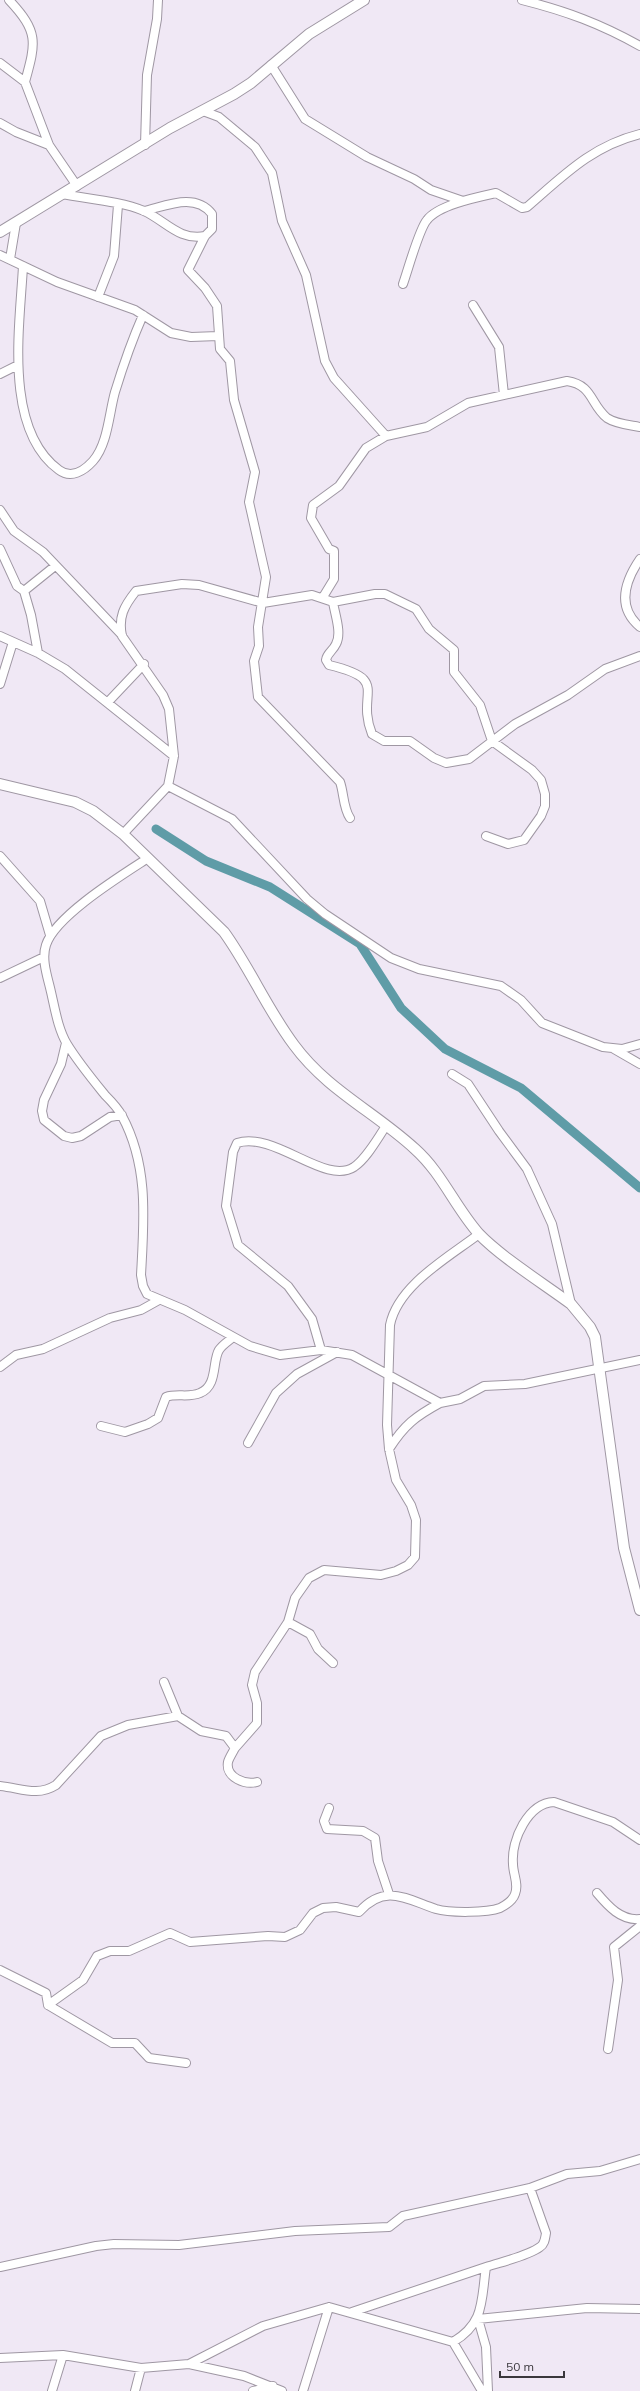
<svg xmlns="http://www.w3.org/2000/svg" width="640" height="2391" viewBox="0 0 640 2391" font-family="Mulish,sans-serif">
<style>
.lines{fill:none;stroke-linecap:round;stroke-linejoin:round}
.canal{stroke:#5f9ca7;stroke-width:9}
.minor-casing{stroke:#9f97a3;stroke-width:10}
.tertiary-casing{stroke:#9f97a3;stroke-width:12}
.minor{stroke:#fff;stroke-width:8}
.tertiary{stroke:#fff;stroke-width:10}
</style>
<rect width="100%" height="100%" fill="#f0e8f5"/>
<g class="lines">
<path class="canal" d="M 156,829 L 206,861 L 270,887 L 360,944 L 401,1008 L 445,1049 L 521,1088 L 640,1188"/>
<g class="minor-casing">
<path id="minor" d="M 9,0 C 39,32 36,42 25,82
M 522,0 C 566,11 601,24 640,46
M 0,63 L 25,82 L 49,145 L 77,186
M 271,65 L 305,119 L 367,157 L 414,179 L 431,190 L 463,201
M 203,111 L 219,117 L 255,147 L 272,173 L 282,221 L 306,275 L 325,361 L 334,378 L 386,436
M 0,123 L 16,132 L 49,145
M 145,145 L 147,75 L 157,19 L 158,0
M 62,194 C 88,199 120,201 144,211 C 166,221 179,241 205,236
M 144,211 C 166,206 195,192 212,214 L 212,229 L 205,236 L 188,270 L 205,288 L 217,306 L 220,349 L 230,361 L 234,400 L 255,472 L 249,502 L 266,577 L 258,627 L 259,646 L 254,661 L 258,697 L 340,782 C 344,793 343,808 350,818
M 0,255 L 57,282 L 135,310 L 171,333 L 191,337 L 218,336
M 10,259 L 16,223
M 23,266 C 20,325 3,429 59,470 C 71,479 84,471 93,461 C 108,444 109,413 115,392 C 123,366 132,340 143,315
M 403,284 C 408,270 419,229 427,220 C 438,205 478,197 496,193 L 522,208 L 527,207 C 564,175 592,146 640,134
M 98,297 L 114,256 L 118,205
M 473,305 L 499,347 L 504,395
M 0,374 L 18,365
M 0,510 L 14,531 L 43,552 L 122,635
M 0,549 L 17,586 L 24,591 L 31,615 L 38,653
M 640,559 C 625,581 616,607 640,627
M 24,591 L 55,566
M 323,597 L 334,579 L 334,551 L 329,549 L 311,518 L 313,505 L 339,486 L 366,448 L 386,436 L 427,427 L 468,403 L 567,381 C 593,385 590,404 607,418 C 616,424 630,425 640,427
M 333,602 C 335,615 342,633 336,644 C 333,651 327,653 326,660 L 329,665 C 392,680 355,692 372,734 L 384,741 L 410,741 L 434,758 L 446,763 L 469,759 L 515,724 L 568,695 L 605,669 L 640,656
M 0,636 L 38,653 L 65,669 L 174,756
M 0,684 L 13,642
M 108,702 L 144,664
M 168,786 L 232,819 L 307,899 L 325,914 L 391,958 L 419,969 L 501,986 L 521,1000 L 542,1023 L 603,1047 L 622,1049 L 640,1044
M 123,834 L 168,786 L 174,756 L 169,709 L 163,695 L 122,636 C 118,617 124,606 136,591 L 182,584 L 199,585 L 263,603 L 312,595 L 333,602 L 375,594 L 385,594 L 416,609 L 429,629 L 454,650 L 454,672 L 480,705 L 492,741 L 532,770 L 541,780 L 545,794 L 545,806 L 541,816 L 524,840 L 508,844 L 486,836
M 0,856 L 40,901 L 50,935
M 148,858 C 122,875 55,916 46,945 C 41,960 48,978 51,992 C 55,1009 58,1029 67,1044 C 78,1062 92,1079 105,1095 C 111,1101 118,1108 122,1116 C 149,1166 144,1220 141,1275 L 143,1286 L 147,1294 L 185,1310 L 250,1346 L 280,1355 L 321,1350 L 352,1355 L 440,1403 L 460,1399 L 484,1386 L 525,1384 L 640,1360
M 0,978 L 44,957
M 66,1043 L 61,1064 L 44,1100 L 42,1111 L 44,1120 L 64,1136 L 72,1138 L 81,1136 L 110,1117 L 122,1115
M 614,1049 L 640,1064
M 452,1074 L 468,1084 L 499,1131 L 527,1169 L 552,1224 L 571,1304
M 321,1350 L 312,1319 L 288,1286 L 238,1245 L 226,1206 L 233,1152 L 237,1143 C 275,1131 325,1186 354,1167 C 367,1158 377,1139 386,1126
M 0,1367 L 16,1355 L 43,1349 L 110,1318 L 141,1310 L 159,1300
M 101,1426 L 125,1432 L 148,1424 L 158,1418 L 166,1397 C 177,1393 189,1398 200,1393 C 218,1386 212,1361 219,1350 C 223,1344 229,1341 233,1337
M 248,1443 L 276,1393 L 297,1374 L 337,1352
M 389,1449 C 404,1425 416,1416 440,1403
M 288,1622 L 310,1634 L 318,1649 L 333,1663
M 164,1682 L 178,1716 L 201,1731 L 226,1736 L 235,1748 L 257,1723 L 257,1703 L 252,1685 L 255,1672 L 288,1622 L 295,1598 L 309,1578 L 324,1570 L 381,1575 L 396,1571 L 408,1565 L 415,1557 L 416,1520 L 411,1505 L 396,1480 L 389,1449 L 387,1425 L 390,1325 C 398,1285 449,1257 479,1234
M 235,1748 C 233,1752 229,1758 228,1762 C 225,1778 246,1785 257,1782
M 0,1786 C 21,1788 37,1797 56,1785 L 101,1736 L 128,1725 L 178,1716
M 329,1808 L 324,1821 L 327,1829 L 363,1831 L 375,1838 L 378,1861 L 389,1894
M 597,1893 C 608,1906 621,1921 640,1919
M 0,1970 L 46,1993 L 48,2005
M 48,2005 L 83,1980 L 97,1956 L 110,1951 L 129,1951 L 170,1933 L 190,1942 L 268,1936 L 285,1937 L 300,1930 L 313,1913 L 323,1908 L 336,1907 L 359,1912 C 385,1883 406,1899 436,1909 C 449,1913 487,1913 500,1908 C 506,1905 513,1900 515,1894 C 519,1884 513,1874 513,1864 C 511,1840 528,1803 554,1802 L 613,1822 L 640,1840
M 48,2005 L 112,2043 L 135,2043 L 149,2058 L 186,2063
M 608,2049 L 618,1980 L 614,1947 L 640,1926
M 0,2267 L 96,2246 L 114,2244 L 179,2245 L 295,2231 L 389,2227 L 403,2216 L 530,2188 L 567,2174 L 600,2171 L 640,2159
M 352,2312 L 486,2267
M 453,2342 C 485,2323 481,2301 486,2267 C 501,2262 528,2256 540,2247 C 545,2244 545,2238 546,2233 L 530,2188
M 0,2358 L 63,2355 L 141,2368 L 189,2364 L 263,2326 L 329,2307 L 453,2342 L 482,2391
M 189,2364 L 244,2376 L 282,2391
M 52,2391 L 63,2355
M 135,2391 L 141,2368
M 253,2391 L 273,2386
M 303,2391 L 329,2307
M 488,2391 L 486,2347 L 478,2319 L 587,2308 L 640,2309"/>
</g>
<g class="tertiary-casing">
<path id="tertiary" d="M 0,232 L 170,128 L 234,94 L 251,83 L 309,34 L 364,0
M 0,784 L 75,802 L 93,811 L 123,834 L 224,932 C 250,968 267,1009 294,1045 C 327,1090 375,1112 415,1149 C 442,1173 455,1207 479,1234 C 501,1257 544,1284 571,1304 L 590,1327 L 595,1337 L 624,1548 L 640,1610"/>
</g>
<use href="#minor" class="minor"/>
<use href="#tertiary" class="tertiary"/>
</g>
<path d="M500 2371v6h64v-6" fill="none" stroke="#3a373c" stroke-width="2"/>
<text x="506" y="2371" font-size="12" fill="#3a373c" stroke="#f0e8f5" stroke-width="3" paint-order="stroke">50 m</text>
</svg>
